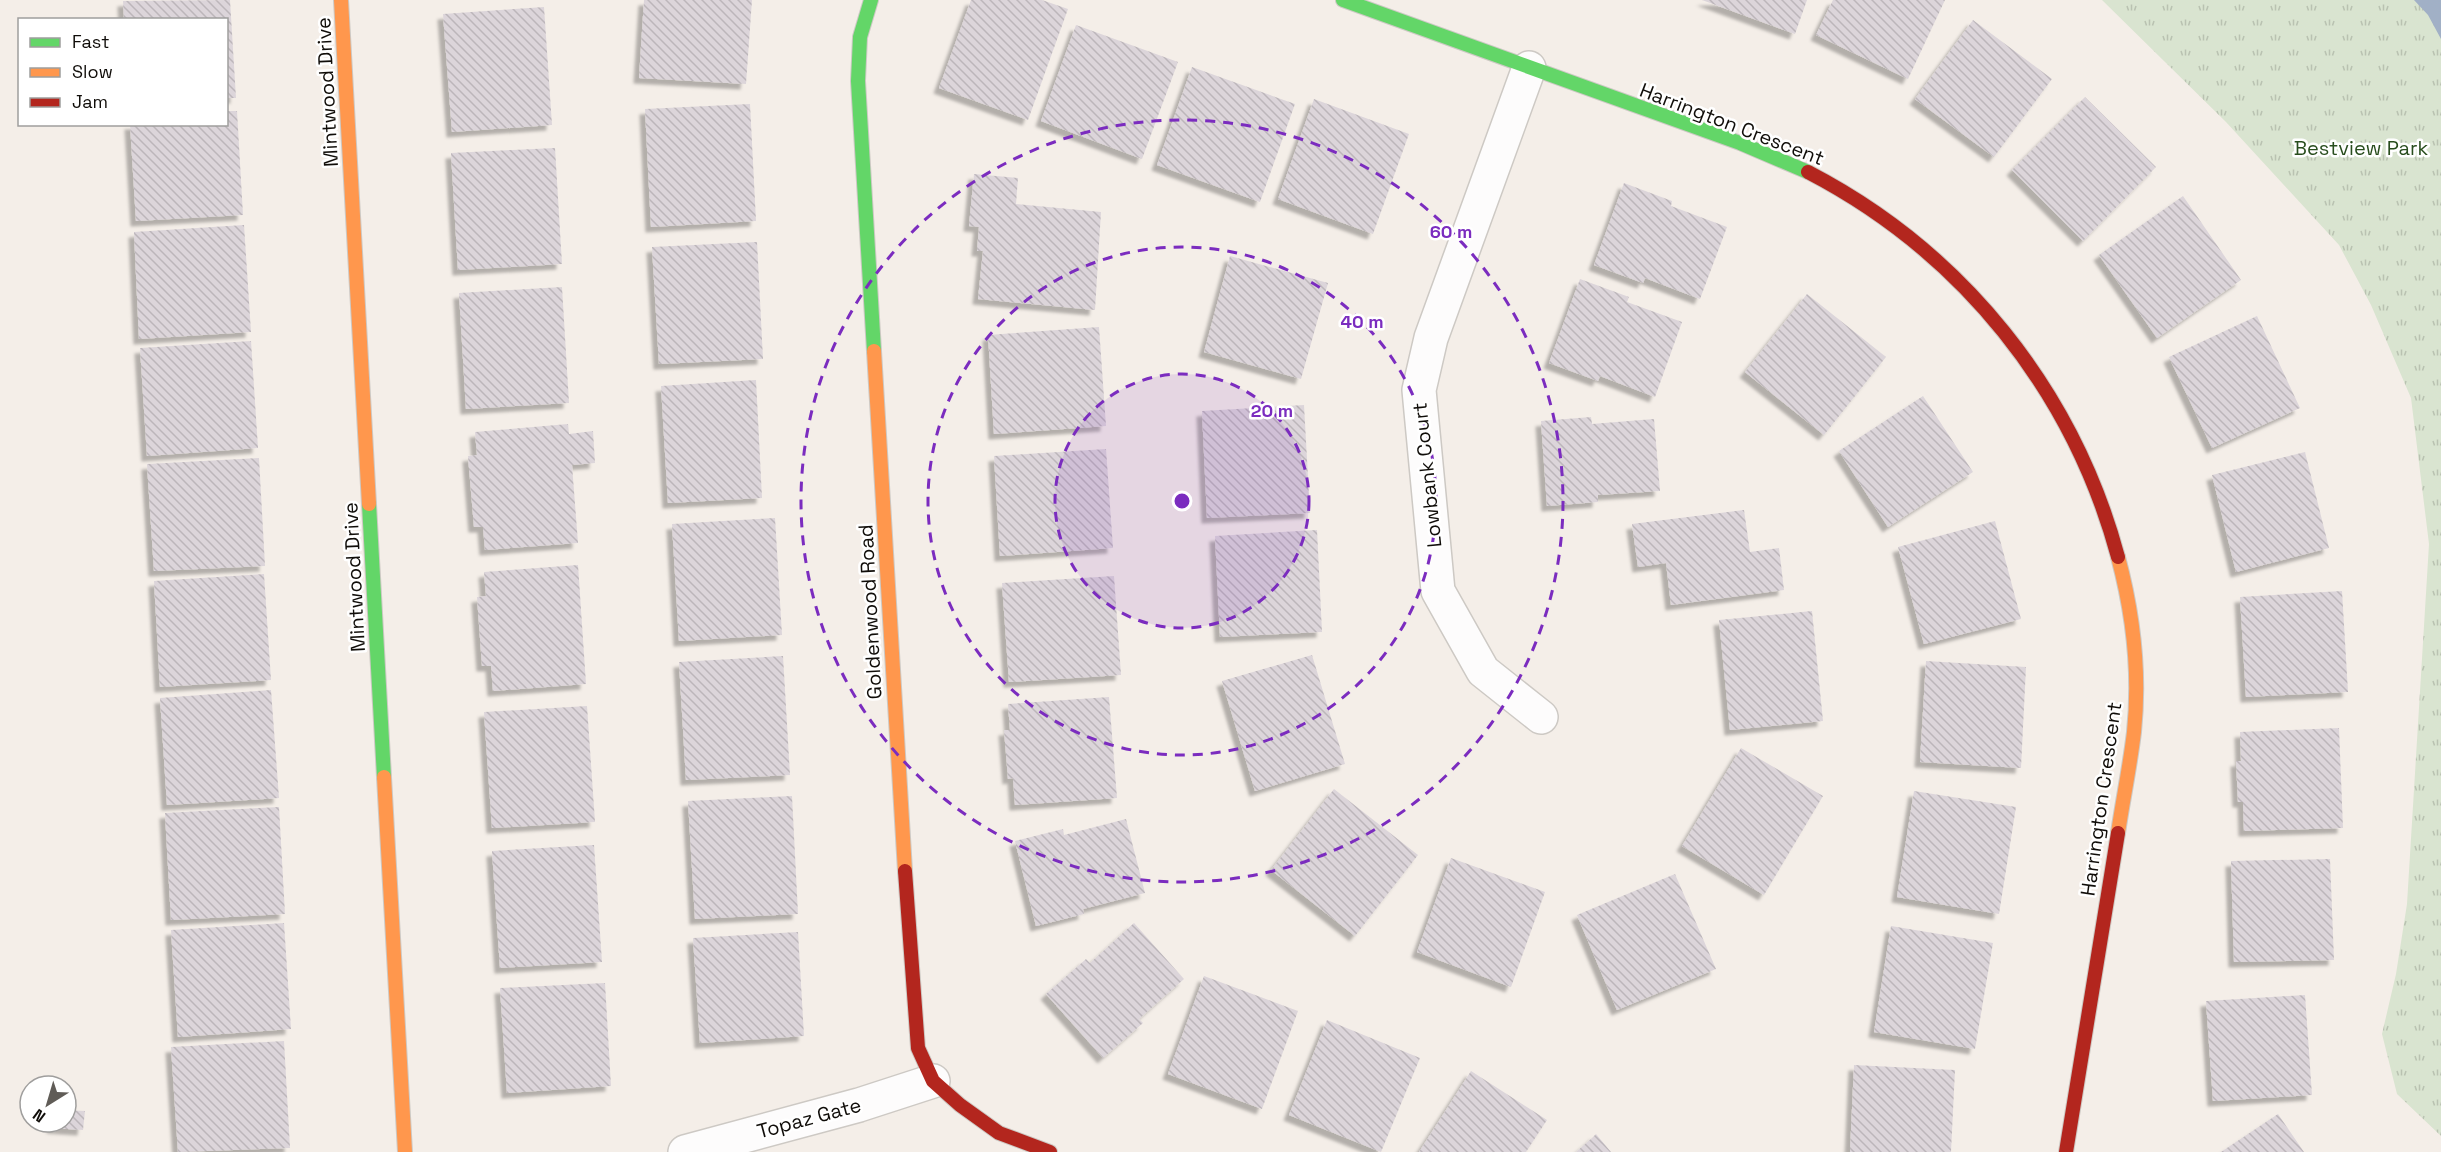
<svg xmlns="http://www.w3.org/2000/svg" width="2441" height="1152" viewBox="0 0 2441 1152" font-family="'Space Grotesk',sans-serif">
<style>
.park{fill:url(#park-tufts)}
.water{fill:#a1b0c6}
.building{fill:url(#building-back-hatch);filter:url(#shadow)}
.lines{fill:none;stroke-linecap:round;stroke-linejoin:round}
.street-casing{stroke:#cdc9c4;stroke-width:36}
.fast-casing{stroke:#cdc9c4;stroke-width:16}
.slow-casing{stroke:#cdc9c4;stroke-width:16}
.jam-casing{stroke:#cdc9c4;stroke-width:16}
.street{stroke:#fdfcfc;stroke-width:33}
.fast{stroke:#63d668;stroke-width:14}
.slow{stroke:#ff974d;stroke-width:14}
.jam{stroke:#b3261e;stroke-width:14}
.ring{fill:none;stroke:#7b2cbf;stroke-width:3;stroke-dasharray:10 8}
.labels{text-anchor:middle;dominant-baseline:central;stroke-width:5;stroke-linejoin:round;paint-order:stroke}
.street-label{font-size:20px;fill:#100d09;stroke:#fff}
.park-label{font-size:20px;fill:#284d1d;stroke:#fff}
.centre{fill:#7b2cbf;stroke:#fff;stroke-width:3}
.ring-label{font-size:18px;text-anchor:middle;font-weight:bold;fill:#7b2cbf;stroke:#fff;stroke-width:5;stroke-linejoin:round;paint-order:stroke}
</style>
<defs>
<pattern id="park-tufts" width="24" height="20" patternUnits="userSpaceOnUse" patternTransform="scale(1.5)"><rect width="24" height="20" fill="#d9e4d0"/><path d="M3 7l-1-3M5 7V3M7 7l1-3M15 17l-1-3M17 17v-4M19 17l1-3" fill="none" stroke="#b9c2b1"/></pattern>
<pattern id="building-back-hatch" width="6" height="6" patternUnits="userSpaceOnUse" patternTransform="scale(1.5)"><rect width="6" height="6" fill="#dcd5da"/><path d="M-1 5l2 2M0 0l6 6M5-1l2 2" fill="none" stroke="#bcb6ba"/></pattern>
<filter id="shadow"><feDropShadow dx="-5.5" dy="5.5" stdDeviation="1.5" flood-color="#0004"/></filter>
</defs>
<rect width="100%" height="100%" fill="#f4eee8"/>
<path class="park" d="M 2102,0 L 2441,0 L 2441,1136 L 2397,1094 L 2382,1034 L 2396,974 L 2407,904 L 2429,544 L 2411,398 L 2371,305 L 2339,245 L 2226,122 Z"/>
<path class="water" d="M 2414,0 L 2441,0 L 2441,39 L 2428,15 Z"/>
<path class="building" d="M 230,0 L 236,98 L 226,98 L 226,20 L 124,20 L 123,1 Z
M 644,0 L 752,0 L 746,84 L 639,78 Z
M 971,0 L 1042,0 L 1068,9 L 1028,120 L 939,88 Z
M 1702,0 L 1807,0 L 1795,34 Z
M 1833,0 L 1945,0 L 1908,79 L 1816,35 Z
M 544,7 L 552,125 L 452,132 L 443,14 Z
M 1973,20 L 2052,79 L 1994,157 L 1915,99 Z
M 1076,25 L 1178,62 L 1142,159 L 1041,121 Z
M 1192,67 L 1295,104 L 1260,202 L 1157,165 Z
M 2085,97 L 2156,167 L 2083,241 L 2012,170 Z
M 1314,99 L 1409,134 L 1373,234 L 1278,199 Z
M 750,104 L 756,221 L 651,227 L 645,109 Z
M 226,111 L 237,111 L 243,215 L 136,221 L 130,124 L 226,124 Z
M 555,148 L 562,264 L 458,270 L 451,153 Z
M 974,174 L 1018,178 L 1016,204 L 1101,212 L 1095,310 L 978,299 L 983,251 L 977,251 L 979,227 L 969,226 Z
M 1624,183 L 1672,201 L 1671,206 L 1727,227 L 1700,299 L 1645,278 L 1643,283 L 1594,265 Z
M 2183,196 L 2241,280 L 2157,338 L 2099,255 Z
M 244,225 L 251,332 L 139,339 L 134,232 Z
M 757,242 L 763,359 L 659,364 L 652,247 Z
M 1230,256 L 1328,283 L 1301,379 L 1204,352 Z
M 1580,279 L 1629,297 L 1627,302 L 1682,322 L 1655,397 L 1600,376 L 1598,381 L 1549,363 Z
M 562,287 L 569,403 L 466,409 L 459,293 Z
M 1807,294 L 1886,357 L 1824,435 L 1745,372 Z
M 2257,316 L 2300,408 L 2212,448 L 2169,357 Z
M 1099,327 L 1106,426 L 994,434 L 988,335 Z
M 251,341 L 258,448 L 147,456 L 140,348 Z
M 756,380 L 762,498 L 668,503 L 661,386 Z
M 1923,396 L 1973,472 L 1888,527 L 1839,451 Z
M 1304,405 L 1310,513 L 1207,518 L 1202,411 Z
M 1591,417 L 1592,424 L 1654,419 L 1660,491 L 1598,495 L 1598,502 L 1547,506 L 1541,421 Z
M 568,424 L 569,434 L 593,431 L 595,463 L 572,465 L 578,543 L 485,550 L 483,527 L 474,527 L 468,456 L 477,455 L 475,432 Z
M 1106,449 L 1113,548 L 1000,556 L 994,456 Z
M 2305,452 L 2329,548 L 2236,572 L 2212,475 Z
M 259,458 L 265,566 L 154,571 L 147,464 Z
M 1744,510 L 1750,552 L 1779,548 L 1784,590 L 1671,605 L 1666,563 L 1638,567 L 1632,524 Z
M 775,518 L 782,635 L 679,641 L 672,524 Z
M 1995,521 L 2021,619 L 1924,644 L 1898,547 Z
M 1317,530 L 1322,632 L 1220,637 L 1215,536 Z
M 578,565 L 586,684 L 493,691 L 491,666 L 482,666 L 477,597 L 486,596 L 484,572 Z
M 264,574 L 271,680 L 160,687 L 154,581 Z
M 1114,576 L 1121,675 L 1009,682 L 1002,583 Z
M 2342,591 L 2348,692 L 2246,697 L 2240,597 Z
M 1812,611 L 1823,721 L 1730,730 L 1719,620 Z
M 1312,655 L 1345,764 L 1255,791 L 1222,681 Z
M 783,656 L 790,775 L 686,780 L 679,662 Z
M 1926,661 L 2026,667 L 2021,768 L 1920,762 Z
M 271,690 L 279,798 L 167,805 L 160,698 Z
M 1109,697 L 1117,798 L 1015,805 L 1013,778 L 1008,779 L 1006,754 L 1004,730 L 1010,730 L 1008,704 Z
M 587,706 L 595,822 L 492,828 L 484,712 Z
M 2339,728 L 2343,828 L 2244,831 L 2243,802 L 2238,802 L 2236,761 L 2241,761 L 2240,732 Z
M 1741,748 L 1823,796 L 1764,895 L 1682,846 Z
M 1334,789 L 1418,855 L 1355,936 L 1271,870 Z
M 1914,791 L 2016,807 L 1999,914 L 1897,897 Z
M 792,796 L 798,914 L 695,919 L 688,801 Z
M 279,807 L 285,914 L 171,920 L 165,813 Z
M 1126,819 L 1145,893 L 1083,909 L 1084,914 L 1036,926 L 1015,841 L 1063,829 L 1064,835 Z
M 594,845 L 602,962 L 500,968 L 492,851 Z
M 1451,858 L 1545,892 L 1511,987 L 1417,952 Z
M 2330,859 L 2334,960 L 2234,962 L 2231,861 Z
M 1675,874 L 1716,969 L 1617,1010 L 1577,915 Z
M 284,923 L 291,1029 L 178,1037 L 171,930 Z
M 1134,923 L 1184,979 L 1139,1019 L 1143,1023 L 1103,1058 L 1046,994 L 1086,959 L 1090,963 Z
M 1891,926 L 1993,943 L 1975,1049 L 1874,1032 Z
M 798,932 L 804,1036 L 700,1043 L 693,938 Z
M 1204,976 L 1298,1011 L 1262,1109 L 1168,1074 Z
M 605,983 L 611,1086 L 507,1093 L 500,988 Z
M 2305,995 L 2312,1095 L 2213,1101 L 2206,1001 Z
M 1327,1020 L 1420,1058 L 1381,1152 L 1289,1115 Z
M 284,1041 L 290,1148 L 178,1152 L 171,1047 Z
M 1854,1065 L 1955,1070 L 1951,1152 L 1850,1152 Z
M 1471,1071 L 1547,1120 L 1526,1152 L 1419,1152 Z
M 66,1110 L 85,1111 L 83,1130 L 52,1128 L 53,1122 L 66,1122 Z
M 2278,1114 L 2304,1152 L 2221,1152 Z
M 1596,1134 L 1611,1152 L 1576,1152 L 1592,1138 Z"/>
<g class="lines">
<g class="street-casing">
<path id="street" d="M 1529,68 L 1431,338 L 1419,390 L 1438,591 L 1483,671 L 1541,717
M 685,1152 L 859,1105 L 933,1081"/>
</g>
<g class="fast-casing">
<path id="fast" d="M 871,0 L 860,37 L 858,81 L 874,351
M 1343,0 L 1740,143 L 1808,172
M 369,504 L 384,777"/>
</g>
<g class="slow-casing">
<path id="slow" d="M 341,0 L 369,504
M 874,351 L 905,871
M 384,777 L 405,1152
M 2118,833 C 2123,799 2130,766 2134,732 C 2140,674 2133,613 2118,557"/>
</g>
<g class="jam-casing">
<path id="jam" d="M 1808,172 C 1962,252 2073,390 2118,557
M 905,871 L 918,1048 L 933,1081 L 960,1105 L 999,1133 L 1050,1152
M 2066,1152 L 2118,833"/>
</g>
<use href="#street" class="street"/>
<use href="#fast" class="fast"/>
<use href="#slow" class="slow"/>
<use href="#jam" class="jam"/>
</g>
<circle cx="1182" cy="501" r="127" fill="#7b2cbf" fill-opacity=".12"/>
<g class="ring">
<circle cx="1182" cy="501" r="127"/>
<circle cx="1182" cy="501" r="254"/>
<circle cx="1182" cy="501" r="381"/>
</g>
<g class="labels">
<g class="street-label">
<text transform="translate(327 92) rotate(-93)">Mintwood Drive</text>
<text transform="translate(1732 124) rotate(21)">Harrington Crescent</text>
<text transform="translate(1427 475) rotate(-96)">Lowbank Court</text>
<text transform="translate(354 577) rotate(-93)">Mintwood Drive</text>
<text transform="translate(870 612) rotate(-93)">Goldenwood Road</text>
<text transform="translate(2101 799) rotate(-82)">Harrington Crescent</text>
<text transform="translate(809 1118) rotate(-15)">Topaz Gate</text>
</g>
<g class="park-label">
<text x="2361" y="148">Bestview Park</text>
</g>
</g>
<circle cx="1182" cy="501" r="9" class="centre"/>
<g class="ring-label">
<text x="1451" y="238">60 m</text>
<text x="1362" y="328">40 m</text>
<text x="1272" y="417">20 m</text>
</g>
<rect x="18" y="18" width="210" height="108" fill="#ffffff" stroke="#9f9e9d" stroke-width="1.5"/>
<rect x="30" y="38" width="30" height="9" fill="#63d668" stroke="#9f9e9d" stroke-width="1.5"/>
<text x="72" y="48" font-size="18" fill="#100d09">Fast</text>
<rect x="30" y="68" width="30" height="9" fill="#ff974d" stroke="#9f9e9d" stroke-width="1.5"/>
<text x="72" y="78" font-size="18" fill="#100d09">Slow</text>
<rect x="30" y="98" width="30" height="9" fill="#b3261e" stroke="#9f9e9d" stroke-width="1.5"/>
<text x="72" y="108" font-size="18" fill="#100d09">Jam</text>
<g transform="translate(48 1104) rotate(217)"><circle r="28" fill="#ffffff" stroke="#9f9e9d" stroke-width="1.5"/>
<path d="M0-4.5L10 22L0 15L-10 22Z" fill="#605c57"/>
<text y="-9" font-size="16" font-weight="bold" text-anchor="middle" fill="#100d09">N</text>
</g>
</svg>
